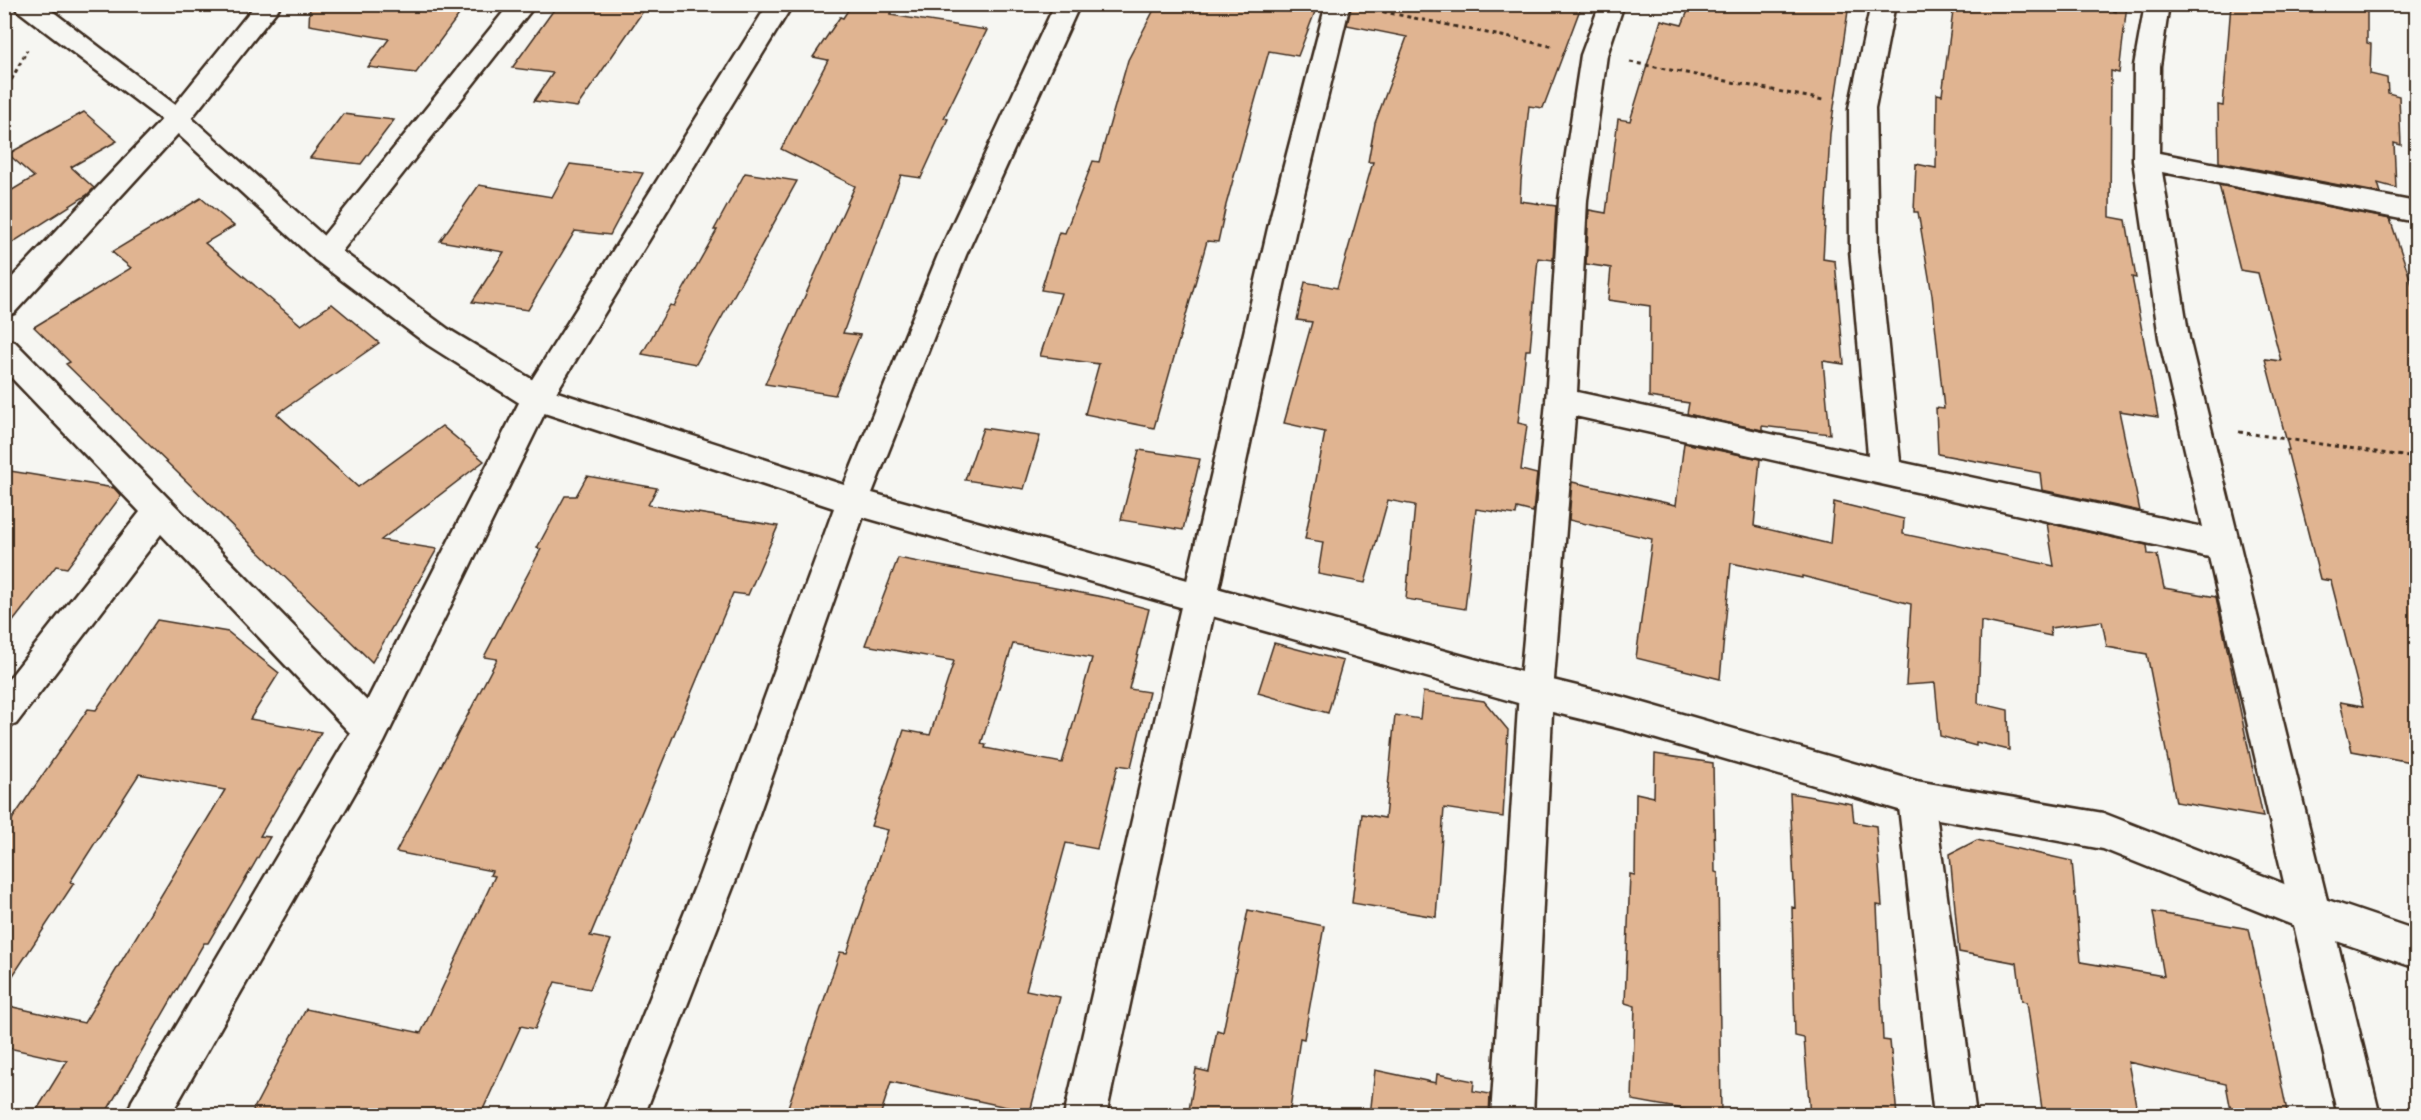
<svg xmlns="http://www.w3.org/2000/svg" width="2421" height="1120" viewBox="0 0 2421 1120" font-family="Kalam,sans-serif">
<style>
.building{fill:#e0b491;stroke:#3b2a1e;stroke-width:1.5;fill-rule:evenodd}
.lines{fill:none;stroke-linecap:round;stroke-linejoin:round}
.minor-casing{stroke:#3b2a1e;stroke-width:5}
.tertiary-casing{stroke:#3b2a1e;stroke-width:5}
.path{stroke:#3b2a1e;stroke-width:3;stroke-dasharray:4 4;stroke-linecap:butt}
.minor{fill:#f6f6f2;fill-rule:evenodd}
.tertiary{fill:#f6f6f2;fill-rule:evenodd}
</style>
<rect width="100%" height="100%" fill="#f6f6f2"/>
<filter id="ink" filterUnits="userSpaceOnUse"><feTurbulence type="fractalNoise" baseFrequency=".0167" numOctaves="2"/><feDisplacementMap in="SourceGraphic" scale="12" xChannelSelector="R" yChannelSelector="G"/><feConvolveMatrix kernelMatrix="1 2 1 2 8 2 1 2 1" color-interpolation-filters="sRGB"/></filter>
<g filter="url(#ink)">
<path class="building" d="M 310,4 L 467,4 L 416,73 L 368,67 L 389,39 L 309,25 Z
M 558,4 L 648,4 L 577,107 L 534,101 L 553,73 L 512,68 Z
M 852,4 L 897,4 L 890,15 L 987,30 L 944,118 L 948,119 L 921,178 L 901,175 L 843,333 L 860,335 L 835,395 L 765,384 L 855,186 L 781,149 L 828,60 L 813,57 L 840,17 L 843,18 Z
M 1157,4 L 1318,4 L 1298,56 L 1269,51 L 1226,205 L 1218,242 L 1207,241 L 1154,428 L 1085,414 L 1099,364 L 1040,356 L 1061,293 L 1041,290 L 1059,232 L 1065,233 L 1093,161 L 1099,162 L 1128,60 Z
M 1352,4 L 1582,4 L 1543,108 L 1529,106 L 1521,181 L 1520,201 L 1556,206 L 1553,260 L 1538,258 L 1530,350 L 1526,350 L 1518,423 L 1527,425 L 1521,470 L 1537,474 L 1533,512 L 1517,508 L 1516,515 L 1476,509 L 1465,609 L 1406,599 L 1415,505 L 1388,500 L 1365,583 L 1318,574 L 1323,542 L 1305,539 L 1325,432 L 1284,423 L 1312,322 L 1297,320 L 1305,282 L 1337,288 L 1373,162 L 1368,162 L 1375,123 L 1407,37 L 1347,25 Z
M 1691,4 L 1849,4 L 1830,134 L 1823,259 L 1835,261 L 1844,364 L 1823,361 L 1830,434 L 1762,426 L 1762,430 L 1687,414 L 1689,403 L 1649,397 L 1650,306 L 1608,300 L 1611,268 L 1586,264 L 1589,210 L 1606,213 L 1618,119 L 1630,121 L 1661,20 L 1682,25 Z
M 1954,4 L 2127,4 L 2119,73 L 2111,71 L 2110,217 L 2126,220 L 2136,278 L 2132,277 L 2158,417 L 2119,411 L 2140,511 L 2042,490 L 2040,473 L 1938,454 L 1936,408 L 1944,409 L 1932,295 L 1918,212 L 1914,212 L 1916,164 L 1936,168 L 1937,94 L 1942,95 Z
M 2231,4 L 2367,4 L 2367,43 L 2371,44 L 2370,74 L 2387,78 L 2388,93 L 2399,96 L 2401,145 L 2394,143 L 2396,188 L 2378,183 L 2381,193 L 2219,162 L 2218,105 L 2223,106 Z
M 84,112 L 117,141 L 71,167 L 94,188 L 87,195 L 4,248 L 4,195 L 34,177 L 8,154 Z
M 343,114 L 394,120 L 361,164 L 310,158 Z
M 570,164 L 643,173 L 610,235 L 575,231 L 528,310 L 472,302 L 504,252 L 440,241 L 479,185 L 552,197 Z
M 745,173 L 797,181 L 696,364 L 642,354 L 670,305 L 674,306 L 717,230 L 714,230 Z
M 2219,185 L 2390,219 L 2416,296 L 2416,763 L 2352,751 L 2340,702 L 2363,706 L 2331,581 L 2320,579 L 2287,450 L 2289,450 L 2265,359 L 2281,361 L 2258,273 L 2240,270 Z
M 201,198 L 234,226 L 205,243 L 301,325 L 332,304 L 379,343 L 277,414 L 358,487 L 442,426 L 484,461 L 381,540 L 437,549 L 372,662 L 66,364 L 70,362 L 34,327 L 131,268 L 112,252 Z
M 983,428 L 1040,436 L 1024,489 L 965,480 Z
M 1684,443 L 1760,459 L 1754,526 L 1830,544 L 1834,502 L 1904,519 L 1903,534 L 2054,566 L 2047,523 L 2147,545 L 2148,554 L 2157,555 L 2164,588 L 2216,597 L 2263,817 L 2176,802 L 2147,654 L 2107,647 L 2102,621 L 2050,628 L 2051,636 L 1981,621 L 1978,703 L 2008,710 L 2009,750 L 1976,742 L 1976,746 L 1940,736 L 1935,683 L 1906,685 L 1911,604 L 1802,576 L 1802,578 L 1731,563 L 1720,679 L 1636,658 L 1652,539 L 1569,520 L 1572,482 L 1676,505 Z
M 1139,450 L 1200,459 L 1183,530 L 1121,520 Z
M 4,470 L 114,488 L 121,496 L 67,568 L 56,566 L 4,633 Z
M 587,476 L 657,488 L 648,505 L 778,526 L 748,595 L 733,593 L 590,936 L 611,940 L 590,989 L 555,982 L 535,1029 L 521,1026 L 480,1116 L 250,1116 L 306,1009 L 421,1033 L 495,876 L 490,875 L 492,871 L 396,852 L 497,659 L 484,657 L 541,549 L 537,548 L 565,496 L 576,496 Z
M 898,558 L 1108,598 L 1149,609 L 1129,689 L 1149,692 L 1131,767 L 1118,765 L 1097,849 L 1066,843 L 1026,990 L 1060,997 L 1030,1112 L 891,1082 L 880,1116 L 785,1116 L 840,952 L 847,953 L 888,830 L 871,826 L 904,730 L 930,735 L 954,661 L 865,645 ZM 1013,644 L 1092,658 L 1062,763 L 985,748 L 986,745 L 981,744 Z
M 157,620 L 228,632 L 279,673 L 250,719 L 321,732 L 260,836 L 270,837 L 208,943 L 204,943 L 104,1116 L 33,1116 L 67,1061 L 4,1047 L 4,1005 L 84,1023 L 225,790 L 139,774 L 70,882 L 74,883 L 4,989 L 4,831 L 88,709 L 96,710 Z
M 1274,643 L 1343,661 L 1328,713 L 1258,693 Z
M 1423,692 L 1484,701 L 1508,730 L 1503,817 L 1444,808 L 1436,917 L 1352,903 L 1362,814 L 1385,818 L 1395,715 L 1420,719 Z
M 1655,754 L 1713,763 L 1715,872 L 1718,873 L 1721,1116 L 1632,1100 L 1635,1006 L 1625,1003 L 1630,874 L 1635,875 L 1636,793 L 1654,797 Z
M 1790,793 L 1852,804 L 1854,822 L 1876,826 L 1882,906 L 1877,905 L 1883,1040 L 1890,1041 L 1897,1116 L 1810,1116 L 1804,1038 L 1795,1036 L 1792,907 L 1795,908 Z
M 1977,840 L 2072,861 L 2081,962 L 2164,976 L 2153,912 L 2249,929 L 2288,1116 L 2232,1116 L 2226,1084 L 2128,1062 L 2138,1116 L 2043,1116 L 2027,1002 L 2022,1001 L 2017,963 L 1959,952 L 1950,854 Z
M 1248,910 L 1324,926 L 1304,1039 L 1300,1038 L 1289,1116 L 1188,1116 L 1196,1069 L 1209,1072 L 1217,1030 L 1223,1032 Z
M 1375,1070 L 1436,1083 L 1437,1074 L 1474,1081 L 1473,1091 L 1490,1094 L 1489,1116 L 1370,1116 Z"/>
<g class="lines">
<g class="minor-casing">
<path id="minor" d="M 256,4 L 282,4 L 186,125 L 14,313 L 4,316 L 4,286 L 168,113 Z
M 510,4 L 536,4 L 335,260 L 325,263 L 315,260 L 311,253 L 315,246 Z
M 768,4 L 793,4 L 549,404 L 384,742 L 170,1116 L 127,1116 L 132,1101 L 350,733 L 161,534 L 16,724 L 4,729 L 4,685 L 140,512 L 4,370 L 4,339 L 15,342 L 367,701 L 526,389 Z
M 1326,4 L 1350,4 L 1299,215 L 1106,1116 L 1064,1116 L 1271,215 Z
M 1600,4 L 1624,4 L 1607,55 L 1587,200 L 1577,392 L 1868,455 L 1850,250 L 1849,108 L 1871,4 L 1895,4 L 1875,108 L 1878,250 L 1900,462 L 2203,527 L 2159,338 L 2133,160 L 2134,66 L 2145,4 L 2169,4 L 2160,66 L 2159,153 L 2416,202 L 2416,222 L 2162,172 L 2189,338 L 2380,1116 L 2338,1116 L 2209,557 L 1575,416 L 1553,692 L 1533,1116 L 1491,1116 L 1519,692 L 1546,401 L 1559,200 L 1581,55 Z
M 1916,781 L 1929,786 L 1934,798 L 1976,1116 L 1934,1116 L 1898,798 L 1903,786 Z"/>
</g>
<g class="tertiary-casing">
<path id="tertiary" d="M 14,4 L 43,4 L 186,113 L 335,246 L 448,329 L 548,389 L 844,485 L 938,255 L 1055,4 L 1080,4 L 966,255 L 872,493 L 1536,676 L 1626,698 L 1916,781 L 2103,813 L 2310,894 L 2416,930 L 2416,968 L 2310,932 L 2103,849 L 1916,815 L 1626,730 L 1536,708 L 863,517 L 737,877 L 644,1116 L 602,1116 L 699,877 L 834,508 L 526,407 L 428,345 L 315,260 L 168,125 L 17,10 Z"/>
</g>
<path class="path" d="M 2089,4 L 2119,12
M 1375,10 L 1555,47
M 1630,62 L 1823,100
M 4,94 L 27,50
M 2239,432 L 2416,458"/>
<use href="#minor" class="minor"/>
<use href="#tertiary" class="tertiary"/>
</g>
</g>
<rect width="2421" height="1120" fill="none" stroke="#f6f6f2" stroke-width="24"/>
<rect x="12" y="12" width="2397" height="1096" fill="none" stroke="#3b2a1e" stroke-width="2" filter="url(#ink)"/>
</svg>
